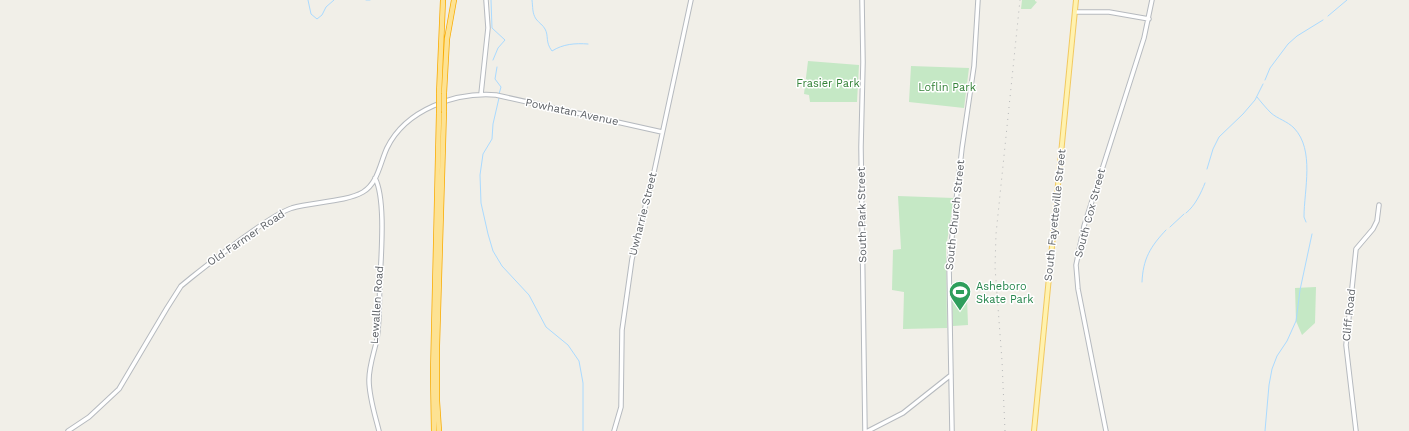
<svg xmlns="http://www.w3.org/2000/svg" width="1409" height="431" viewBox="0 0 1409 431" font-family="'Work Sans',sans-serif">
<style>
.green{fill:#c5e8c5}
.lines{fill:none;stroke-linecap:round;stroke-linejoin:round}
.stream{stroke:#aadaff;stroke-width:1}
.secondary-casing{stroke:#b6babf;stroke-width:5.5}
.primary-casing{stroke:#f2c960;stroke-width:6}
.highway-casing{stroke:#f9ab00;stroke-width:6}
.secondary{stroke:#fff;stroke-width:3.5}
.primary{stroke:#fff2af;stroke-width:4}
.highway{stroke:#fde293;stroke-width:4.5}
.rail{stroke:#b6b7b8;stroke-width:1;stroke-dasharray:1 5;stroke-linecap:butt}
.highway-bridge-casing{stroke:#f9ab00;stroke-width:6;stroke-linecap:butt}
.highway-bridge{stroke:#fde293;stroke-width:4.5}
.labels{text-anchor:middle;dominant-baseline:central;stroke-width:3;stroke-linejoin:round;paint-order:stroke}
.park-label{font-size:11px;fill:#348238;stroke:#fff}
.street-label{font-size:11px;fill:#5f6368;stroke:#fff}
.leisure-label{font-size:11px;fill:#27864d;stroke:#fff;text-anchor:start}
</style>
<rect width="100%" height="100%" fill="#f1efe8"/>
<path class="green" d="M 1022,0 L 1035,0 L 1035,1 L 1037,2 L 1031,9 L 1021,9 Z
M 808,61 L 859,65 L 857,102 L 810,102 L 809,95 L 804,94 Z
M 911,66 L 969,68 L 964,108 L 909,102 Z
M 898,196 L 954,198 L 946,248 L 947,328 L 903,329 L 904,292 L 892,290 L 893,250 L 901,249 Z
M 1316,287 L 1315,323 L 1302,335 L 1296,321 L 1295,288 Z
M 967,298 L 968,325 L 953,326 L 952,299 Z"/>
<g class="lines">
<path class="stream" d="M 308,0 L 311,14 L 317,19 L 322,15 L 326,7 L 334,0
M 366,0 L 370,0
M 491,0 L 492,28 L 505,40 L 498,48 L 493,60
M 532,0 C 533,7 532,13 536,19 C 539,23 543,25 545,29 C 549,36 545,42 552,51 C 563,44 575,43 588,44
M 1328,16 L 1347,0
M 497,67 L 495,79 L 501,87 L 499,94
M 1265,80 L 1270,68 L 1288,44 L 1297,36 L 1323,20
M 1257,97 C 1261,102 1266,108 1271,113 C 1278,119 1287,121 1294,128 C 1315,150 1304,190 1304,217 L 1306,222
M 499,98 L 493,124 L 492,139 L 483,154 L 480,175 L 481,203 L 488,234 L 493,251 L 502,266 L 529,295 L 546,327 L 568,345 L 579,361 L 583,383 L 583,431
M 1207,169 L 1213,149 L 1219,137 L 1243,114 L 1255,100 L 1263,84
M 1186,213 C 1195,206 1201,193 1205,183
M 1170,227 L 1184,214
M 1142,282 C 1143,259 1150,247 1166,230
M 1265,431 L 1269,385 L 1272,369 L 1277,356 L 1287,341 L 1296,321 L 1300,290 L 1312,234"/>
<g class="secondary-casing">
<path id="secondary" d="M 862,0 L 863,62 L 861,147 L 865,431
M 1075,12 L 1109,12 L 1149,19
M 481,94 L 488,28 L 486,0
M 375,178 C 386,199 381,256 380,281 C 379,300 380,320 377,339 C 374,353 369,366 369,380 C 369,397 375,415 379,431
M 68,431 L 89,417 L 119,389 L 167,308 L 181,286 L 192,277 C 211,262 230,247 250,233 C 263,224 277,213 292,208 C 312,202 346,202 363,192 C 378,183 380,163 387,148 C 406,109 456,92 496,95 L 662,132
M 614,431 L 621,407 L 622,330 L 632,259 L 654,172 L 691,0
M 868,431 L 903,413 L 951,375
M 952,431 L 949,264 L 962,148 L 974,66 L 978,0
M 1106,431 L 1078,289 L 1076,265 L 1084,226 L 1144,38 L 1152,0
M 1356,431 L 1346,345 L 1352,288 L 1356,249 L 1373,229 L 1377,221 L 1379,205"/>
</g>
<g class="primary-casing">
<path id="primary" d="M 1034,431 L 1076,0"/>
</g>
<g class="highway-casing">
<path id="highway" d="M 444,93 L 447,39 L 454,0
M 439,94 L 443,0
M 434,431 L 433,374 L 439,113
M 439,431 L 437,401 L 437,346 L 444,111"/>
</g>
<use href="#secondary" class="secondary"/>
<use href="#primary" class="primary"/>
<use href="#highway" class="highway"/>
<path class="rail" d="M 1005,431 L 1002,361 L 995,267 L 996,234 L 1020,0"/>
<g class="highway-bridge-casing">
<path id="highway-bridge" d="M 444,111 L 444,93
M 439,113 L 439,94"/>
</g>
<use href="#highway-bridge" class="highway-bridge"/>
</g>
<defs>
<g id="stadium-pin" transform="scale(1.15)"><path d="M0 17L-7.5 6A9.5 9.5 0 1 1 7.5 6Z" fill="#2e9e5b" stroke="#fff"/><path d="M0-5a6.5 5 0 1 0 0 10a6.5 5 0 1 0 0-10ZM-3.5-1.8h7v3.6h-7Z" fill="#fff"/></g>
</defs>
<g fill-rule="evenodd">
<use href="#stadium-pin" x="960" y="292"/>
</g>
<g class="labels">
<g class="park-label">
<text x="828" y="83">Frasier Park</text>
<text x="947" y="87">Loflin Park</text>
</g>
<g class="street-label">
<text transform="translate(572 112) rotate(12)">Powhatan Avenue</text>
<text transform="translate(1090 213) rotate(-75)">South Cox Street</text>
<text transform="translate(643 214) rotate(-76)">Uwharrie Street</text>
<text transform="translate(862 215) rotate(-91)">South Park Street</text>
<text transform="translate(955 215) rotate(-84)">South Church Street</text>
<text transform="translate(1055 215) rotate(-84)">South Fayetteville Street</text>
<text transform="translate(246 238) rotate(-34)">Old Farmer Road</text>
<text transform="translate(377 305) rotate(-86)">Lewallen Road</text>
<text transform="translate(1349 315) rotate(-84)">Cliff Road</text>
</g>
<g class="leisure-label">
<text x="976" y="286">Asheboro<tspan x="976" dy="13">Skate Park</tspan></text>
</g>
</g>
</svg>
